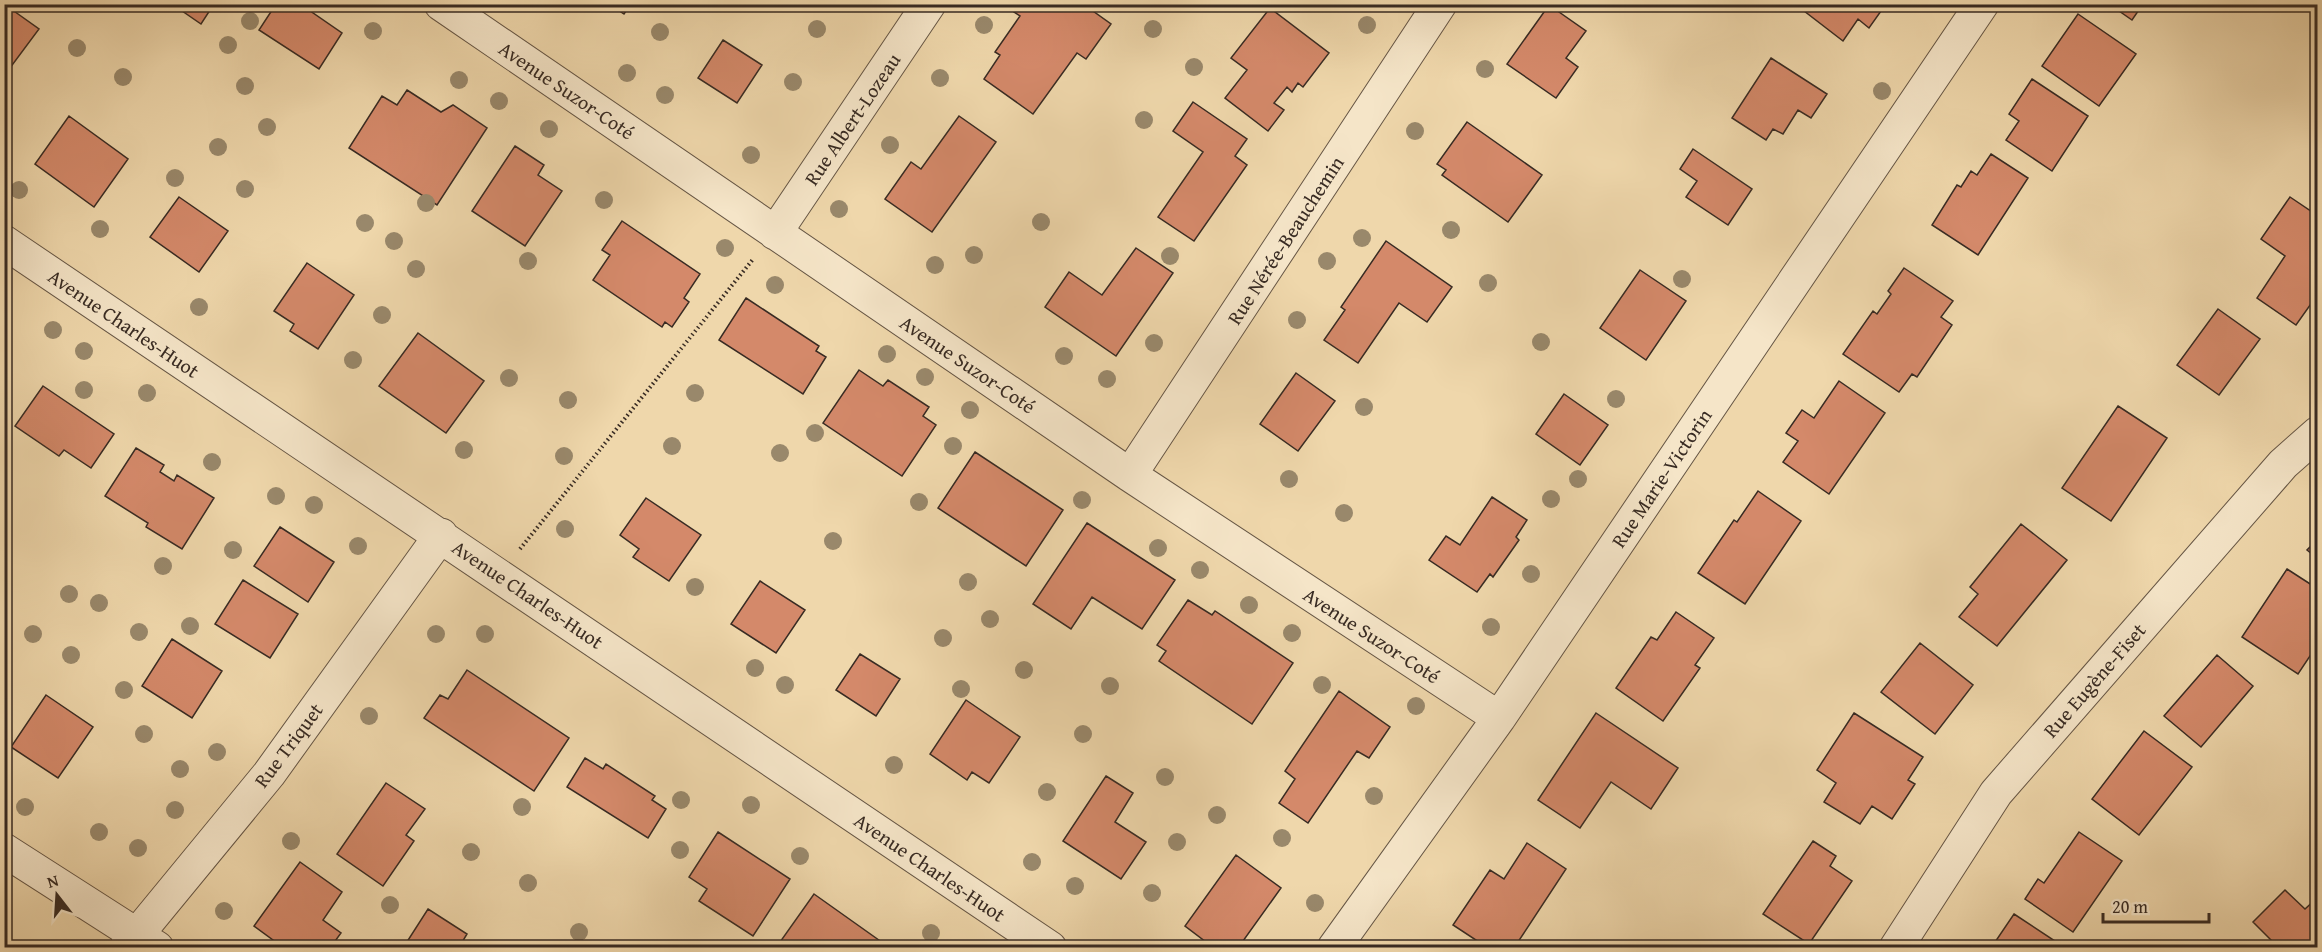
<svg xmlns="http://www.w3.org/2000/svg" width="2322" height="952" viewBox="0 0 2322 952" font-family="'Gentium Book Plus',serif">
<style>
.building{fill:#d4896a;stroke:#382b23;stroke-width:1.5}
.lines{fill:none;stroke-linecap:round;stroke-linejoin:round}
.minor-casing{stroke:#665645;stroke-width:35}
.path{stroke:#382b23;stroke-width:4;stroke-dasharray:1.5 3;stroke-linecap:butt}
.minor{stroke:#f5e5c8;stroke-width:33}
.tree{fill:#99886b}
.labels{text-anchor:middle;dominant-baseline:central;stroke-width:4.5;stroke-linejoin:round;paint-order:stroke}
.street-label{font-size:20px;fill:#382b23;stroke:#f5e5c8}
</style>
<rect width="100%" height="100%" fill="#efd7ab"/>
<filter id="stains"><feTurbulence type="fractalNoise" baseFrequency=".00333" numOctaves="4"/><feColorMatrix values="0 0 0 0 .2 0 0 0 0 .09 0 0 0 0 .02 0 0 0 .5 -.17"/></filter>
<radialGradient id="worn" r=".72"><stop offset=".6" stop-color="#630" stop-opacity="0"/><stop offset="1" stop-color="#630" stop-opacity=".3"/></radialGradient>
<path class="building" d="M 4,4 L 39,29 L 4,76 Z
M 172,4 L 214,4 L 201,24 Z
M 276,4 L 300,4 L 342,33 L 319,69 L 259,30 Z
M 609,4 L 631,4 L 624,14 Z
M 1020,4 L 1083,4 L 1111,24 L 1086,59 L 1077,53 L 1033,114 L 984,79 L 1000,55 L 995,52 L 1020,16 L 1014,12 Z
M 1795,4 L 1886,4 L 1869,28 L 1858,19 L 1843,41 Z
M 2109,4 L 2143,4 L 2132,20 Z
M 1549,5 L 1586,31 L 1566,58 L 1578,67 L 1556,98 L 1507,64 Z
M 1270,8 L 1329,53 L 1303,87 L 1298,83 L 1292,92 L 1287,87 L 1274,103 L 1284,110 L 1268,131 L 1225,98 L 1247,70 L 1231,58 Z
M 2078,14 L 2136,54 L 2099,106 L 2042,66 Z
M 723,40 L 762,65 L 737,103 L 698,78 Z
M 1771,58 L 1827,94 L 1811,118 L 1798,110 L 1783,134 L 1773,129 L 1766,140 L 1732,118 Z
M 2032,79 L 2088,116 L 2052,171 L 2006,140 L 2019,121 L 2009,114 Z
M 407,90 L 441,112 L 453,105 L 487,128 L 437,205 L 349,148 L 382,96 L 397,105 Z
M 1193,102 L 1247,139 L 1235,156 L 1247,165 L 1194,241 L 1158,217 L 1203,152 L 1173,131 Z
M 69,116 L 128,159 L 94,207 L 35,164 Z
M 959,116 L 996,142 L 932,232 L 885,199 L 911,162 L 921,169 Z
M 1467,122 L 1542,175 L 1508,222 L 1442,175 L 1446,170 L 1437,164 Z
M 515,146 L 544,165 L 538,175 L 562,191 L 525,246 L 472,211 Z
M 1693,149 L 1752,189 L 1728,225 L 1686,197 L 1697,181 L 1680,169 Z
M 1991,154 L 2028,178 L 1978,255 L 1932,225 L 1957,185 L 1961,187 L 1971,171 L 1977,175 Z
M 179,197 L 228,231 L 199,272 L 150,237 Z
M 2290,197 L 2318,216 L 2318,294 L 2296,325 L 2257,298 L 2285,256 L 2261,239 Z
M 622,221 L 700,274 L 684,298 L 689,302 L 672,327 L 665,322 L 662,327 L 593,280 L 610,255 L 602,250 Z
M 1386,241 L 1452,287 L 1427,322 L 1399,303 L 1358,363 L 1324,340 L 1345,310 L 1341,307 Z
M 1136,248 L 1173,273 L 1116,356 L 1045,307 L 1069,272 L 1102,295 Z
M 307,263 L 354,295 L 318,349 L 290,331 L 294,324 L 274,311 Z
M 1904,268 L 1953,301 L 1941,317 L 1952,325 L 1917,377 L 1912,374 L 1899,392 L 1843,354 L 1873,311 L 1877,314 L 1891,294 L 1888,291 Z
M 1640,270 L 1686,301 L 1646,360 L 1600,328 Z
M 746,298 L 819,346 L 816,351 L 826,357 L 803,394 L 719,340 Z
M 2218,309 L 2260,339 L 2219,395 L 2177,365 Z
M 418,333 L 484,381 L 446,433 L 379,386 Z
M 859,370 L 883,386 L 888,380 L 929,407 L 923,416 L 936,425 L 902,476 L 823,423 Z
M 1296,373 L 1335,401 L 1298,451 L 1260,424 Z
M 1839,381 L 1885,413 L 1829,494 L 1783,462 L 1798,441 L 1786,433 L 1802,410 L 1814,418 Z
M 43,386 L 114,434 L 91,468 L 64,450 L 59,456 L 15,426 Z
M 1564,394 L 1608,425 L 1580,465 L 1536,434 Z
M 2118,406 L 2167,438 L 2111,521 L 2062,488 Z
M 136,448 L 164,465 L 160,472 L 174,481 L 177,475 L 214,498 L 182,549 L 146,527 L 148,523 L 105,496 Z
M 975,452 L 1063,510 L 1026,566 L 938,508 Z
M 1758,491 L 1801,521 L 1745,604 L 1698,573 L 1734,520 L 1737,522 Z
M 1492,497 L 1527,520 L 1516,537 L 1519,540 L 1493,577 L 1490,574 L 1477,592 L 1429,560 L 1446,536 L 1460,545 Z
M 646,498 L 701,535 L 669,581 L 633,557 L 639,549 L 620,535 Z
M 1087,523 L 1175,580 L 1142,629 L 1092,597 L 1071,629 L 1033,604 Z
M 2021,524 L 2067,560 L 1997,646 L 1959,617 L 1978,594 L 1970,587 Z
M 280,527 L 334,562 L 308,602 L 254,566 Z
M 2318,539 L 2318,559 L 2307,550 Z
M 2287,569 L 2318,589 L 2318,644 L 2298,674 L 2242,637 Z
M 243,580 L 298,614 L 270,658 L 215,624 Z
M 760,581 L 805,610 L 776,653 L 731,624 Z
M 1188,600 L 1212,615 L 1215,611 L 1293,663 L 1252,724 L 1159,661 L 1166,651 L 1157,645 Z
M 1676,612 L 1714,638 L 1695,665 L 1700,668 L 1663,721 L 1616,688 L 1651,637 L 1657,640 Z
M 172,639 L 222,671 L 192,718 L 142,686 Z
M 1920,643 L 1973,685 L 1935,734 L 1881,692 Z
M 860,654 L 900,679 L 876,716 L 836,690 Z
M 2217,655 L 2253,686 L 2201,747 L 2164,716 Z
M 467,670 L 569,738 L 534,791 L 424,718 L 440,695 L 448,699 Z
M 1339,691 L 1390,727 L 1369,758 L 1357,751 L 1308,823 L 1279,803 L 1295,779 L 1285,771 Z
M 46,695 L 93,727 L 58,778 L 11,747 Z
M 966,700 L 1020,737 L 989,783 L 972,772 L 967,780 L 930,754 Z
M 1596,713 L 1678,768 L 1651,809 L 1611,782 L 1580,828 L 1538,800 Z
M 1854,713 L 1923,757 L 1908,780 L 1915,784 L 1892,819 L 1872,806 L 1860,824 L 1824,802 L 1836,783 L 1817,770 Z
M 2144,731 L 2192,767 L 2139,835 L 2092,799 Z
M 585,758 L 603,769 L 606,764 L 655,796 L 652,800 L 666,809 L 648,838 L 567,787 Z
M 1106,776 L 1133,793 L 1115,822 L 1146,842 L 1121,879 L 1063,841 Z
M 386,783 L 425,809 L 406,835 L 414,841 L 383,886 L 337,854 Z
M 718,832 L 790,879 L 753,936 L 699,901 L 707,889 L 689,877 Z
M 2079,832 L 2122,861 L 2073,932 L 2025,899 L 2038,879 L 2044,883 Z
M 1813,841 L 1836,856 L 1830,866 L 1852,881 L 1809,944 L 1763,914 Z
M 1527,843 L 1566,869 L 1514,948 L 1488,948 L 1453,925 L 1490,870 L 1504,879 Z
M 1236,855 L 1281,888 L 1238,948 L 1214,948 L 1185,926 Z
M 300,862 L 342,892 L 323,920 L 341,933 L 330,948 L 284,948 L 254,926 Z
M 2285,890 L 2305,909 L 2318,897 L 2318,943 L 2313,948 L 2279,948 L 2253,922 Z
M 814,894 L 890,948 L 788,948 L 780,942 Z
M 428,909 L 467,934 L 461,944 L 467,948 L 403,948 Z
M 2014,914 L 2061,945 L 2059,948 L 1991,948 Z"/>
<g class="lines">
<g class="minor-casing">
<path id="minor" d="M 441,4 L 1130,475 L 1499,718
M 775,233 L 929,4
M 4,242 L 1050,948
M 1130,475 L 1440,4
M 4,850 L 157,948
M 126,948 L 269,774 L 441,535
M 1334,948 L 1499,718 L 1982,4
M 1896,948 L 1996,793 L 2283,464 L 2318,433"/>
</g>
<path class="path" d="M 520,549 L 754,258"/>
<use href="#minor" class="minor"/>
</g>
<g class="tree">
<circle cx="250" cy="21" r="9"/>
<circle cx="984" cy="25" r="9"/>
<circle cx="1367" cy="25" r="9"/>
<circle cx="817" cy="29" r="9"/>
<circle cx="1153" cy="29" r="9"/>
<circle cx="373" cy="31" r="9"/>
<circle cx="660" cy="32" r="9"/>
<circle cx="228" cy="45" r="9"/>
<circle cx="77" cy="48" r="9"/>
<circle cx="1194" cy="67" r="9"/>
<circle cx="1485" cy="69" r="9"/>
<circle cx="627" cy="73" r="9"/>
<circle cx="123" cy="77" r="9"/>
<circle cx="940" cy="78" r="9"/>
<circle cx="459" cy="80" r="9"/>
<circle cx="793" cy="82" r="9"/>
<circle cx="245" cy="86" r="9"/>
<circle cx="1882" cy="91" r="9"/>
<circle cx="665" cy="95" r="9"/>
<circle cx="499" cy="101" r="9"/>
<circle cx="1144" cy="120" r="9"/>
<circle cx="267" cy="127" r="9"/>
<circle cx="549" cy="129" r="9"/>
<circle cx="1415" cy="131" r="9"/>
<circle cx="890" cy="145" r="9"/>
<circle cx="218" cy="147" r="9"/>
<circle cx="751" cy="155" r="9"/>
<circle cx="175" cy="178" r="9"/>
<circle cx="245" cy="189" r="9"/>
<circle cx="19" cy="190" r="9"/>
<circle cx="604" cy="200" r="9"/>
<circle cx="426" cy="203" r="9"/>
<circle cx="839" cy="209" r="9"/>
<circle cx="1041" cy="222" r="9"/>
<circle cx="365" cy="223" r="9"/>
<circle cx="100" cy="229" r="9"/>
<circle cx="1451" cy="230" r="9"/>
<circle cx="1362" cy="238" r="9"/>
<circle cx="394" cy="241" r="9"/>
<circle cx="725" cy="248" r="9"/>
<circle cx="974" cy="255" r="9"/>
<circle cx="1170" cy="256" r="9"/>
<circle cx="528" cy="261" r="9"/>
<circle cx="1327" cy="261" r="9"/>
<circle cx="935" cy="265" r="9"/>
<circle cx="416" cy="269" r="9"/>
<circle cx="1682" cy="279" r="9"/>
<circle cx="1488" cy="283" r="9"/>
<circle cx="775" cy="285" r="9"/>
<circle cx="199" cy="307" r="9"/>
<circle cx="382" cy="315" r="9"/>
<circle cx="1297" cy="320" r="9"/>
<circle cx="53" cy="330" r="9"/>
<circle cx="1541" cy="342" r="9"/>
<circle cx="1154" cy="343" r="9"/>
<circle cx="84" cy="351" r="9"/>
<circle cx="887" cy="354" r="9"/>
<circle cx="1064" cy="356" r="9"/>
<circle cx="353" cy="360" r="9"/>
<circle cx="925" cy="377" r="9"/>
<circle cx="509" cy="378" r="9"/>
<circle cx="1107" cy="379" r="9"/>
<circle cx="84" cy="390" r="9"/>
<circle cx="147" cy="393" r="9"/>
<circle cx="695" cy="393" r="9"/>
<circle cx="1616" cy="399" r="9"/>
<circle cx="568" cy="400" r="9"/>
<circle cx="1364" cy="407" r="9"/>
<circle cx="970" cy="410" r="9"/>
<circle cx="815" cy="433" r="9"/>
<circle cx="672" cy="446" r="9"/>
<circle cx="953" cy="446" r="9"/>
<circle cx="464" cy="450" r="9"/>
<circle cx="780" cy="453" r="9"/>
<circle cx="564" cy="456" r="9"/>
<circle cx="212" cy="462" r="9"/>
<circle cx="1289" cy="479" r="9"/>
<circle cx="1578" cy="479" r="9"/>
<circle cx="276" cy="496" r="9"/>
<circle cx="1551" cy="499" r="9"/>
<circle cx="1082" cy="500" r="9"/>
<circle cx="919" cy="502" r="9"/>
<circle cx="314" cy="505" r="9"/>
<circle cx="1344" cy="513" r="9"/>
<circle cx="565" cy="529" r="9"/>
<circle cx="833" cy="541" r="9"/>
<circle cx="358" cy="546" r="9"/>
<circle cx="1158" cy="548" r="9"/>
<circle cx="233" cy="550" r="9"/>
<circle cx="163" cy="566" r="9"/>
<circle cx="1200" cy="570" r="9"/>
<circle cx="1531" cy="574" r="9"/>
<circle cx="968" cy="582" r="9"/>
<circle cx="695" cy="587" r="9"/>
<circle cx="69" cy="594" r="9"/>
<circle cx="99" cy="603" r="9"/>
<circle cx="1249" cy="605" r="9"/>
<circle cx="990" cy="619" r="9"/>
<circle cx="190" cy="626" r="9"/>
<circle cx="1491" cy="627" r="9"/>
<circle cx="139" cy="632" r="9"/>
<circle cx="1292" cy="633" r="9"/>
<circle cx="33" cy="634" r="9"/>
<circle cx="436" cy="634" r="9"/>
<circle cx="485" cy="634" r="9"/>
<circle cx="943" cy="638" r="9"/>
<circle cx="71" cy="655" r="9"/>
<circle cx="755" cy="668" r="9"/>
<circle cx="1024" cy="670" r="9"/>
<circle cx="785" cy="685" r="9"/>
<circle cx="1322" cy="685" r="9"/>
<circle cx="1110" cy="686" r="9"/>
<circle cx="961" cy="689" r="9"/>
<circle cx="124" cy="690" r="9"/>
<circle cx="1416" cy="706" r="9"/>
<circle cx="369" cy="716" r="9"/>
<circle cx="144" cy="734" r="9"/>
<circle cx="1083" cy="734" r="9"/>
<circle cx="217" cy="752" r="9"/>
<circle cx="894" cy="765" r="9"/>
<circle cx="180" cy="769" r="9"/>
<circle cx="1165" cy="777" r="9"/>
<circle cx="1047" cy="792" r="9"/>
<circle cx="1374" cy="796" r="9"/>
<circle cx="681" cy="800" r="9"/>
<circle cx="751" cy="805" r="9"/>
<circle cx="25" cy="807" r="9"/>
<circle cx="522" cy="807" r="9"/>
<circle cx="175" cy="810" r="9"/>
<circle cx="1217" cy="815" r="9"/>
<circle cx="99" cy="832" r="9"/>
<circle cx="1282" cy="838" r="9"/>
<circle cx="291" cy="841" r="9"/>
<circle cx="1177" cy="842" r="9"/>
<circle cx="138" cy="848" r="9"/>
<circle cx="680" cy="850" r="9"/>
<circle cx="471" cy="852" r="9"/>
<circle cx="800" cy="856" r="9"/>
<circle cx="1032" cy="862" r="9"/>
<circle cx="528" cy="883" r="9"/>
<circle cx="1075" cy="886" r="9"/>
<circle cx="1152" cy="893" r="9"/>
<circle cx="1315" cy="903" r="9"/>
<circle cx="390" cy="905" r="9"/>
<circle cx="224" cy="911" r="9"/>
<circle cx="579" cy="932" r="9"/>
<circle cx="931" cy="933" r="9"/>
</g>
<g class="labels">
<g class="street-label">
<text transform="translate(567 90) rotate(34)">Avenue Suzor-Coté</text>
<text transform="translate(852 119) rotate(-56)">Rue Albert-Lozeau</text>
<text transform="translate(1285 240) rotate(-57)">Rue Nérée-Beauchemin</text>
<text transform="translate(124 323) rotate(34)">Avenue Charles-Huot</text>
<text transform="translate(968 364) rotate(34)">Avenue Suzor-Coté</text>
<text transform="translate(1661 478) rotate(-56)">Rue Marie-Victorin</text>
<text transform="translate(528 594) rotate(34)">Avenue Charles-Huot</text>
<text transform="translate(1372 635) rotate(33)">Avenue Suzor-Coté</text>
<text transform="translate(2094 680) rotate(-49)">Rue Eugène-Fiset</text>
<text transform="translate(288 745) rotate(-53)">Rue Triquet</text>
<text transform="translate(930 867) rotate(34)">Avenue Charles-Huot</text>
</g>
</g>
<rect width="2322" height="952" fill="none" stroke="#efd7ab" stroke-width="24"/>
<rect x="6" y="6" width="2310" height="940" fill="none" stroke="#382b23" stroke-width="3"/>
<rect x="12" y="12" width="2298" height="928" fill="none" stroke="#382b23" stroke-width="1.5"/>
<g transform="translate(57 895) rotate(343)" stroke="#f5e5c8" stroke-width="4.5" paint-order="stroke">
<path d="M0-4.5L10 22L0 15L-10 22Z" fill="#382b23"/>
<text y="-9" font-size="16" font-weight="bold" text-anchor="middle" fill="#382b23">N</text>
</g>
<path d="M2103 913v9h106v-9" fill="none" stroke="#382b23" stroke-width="3"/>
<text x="2112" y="913" font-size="18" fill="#382b23" stroke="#f5e5c8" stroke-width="4.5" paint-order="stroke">20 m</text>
<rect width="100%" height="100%" filter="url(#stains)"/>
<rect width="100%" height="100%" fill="url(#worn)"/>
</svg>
